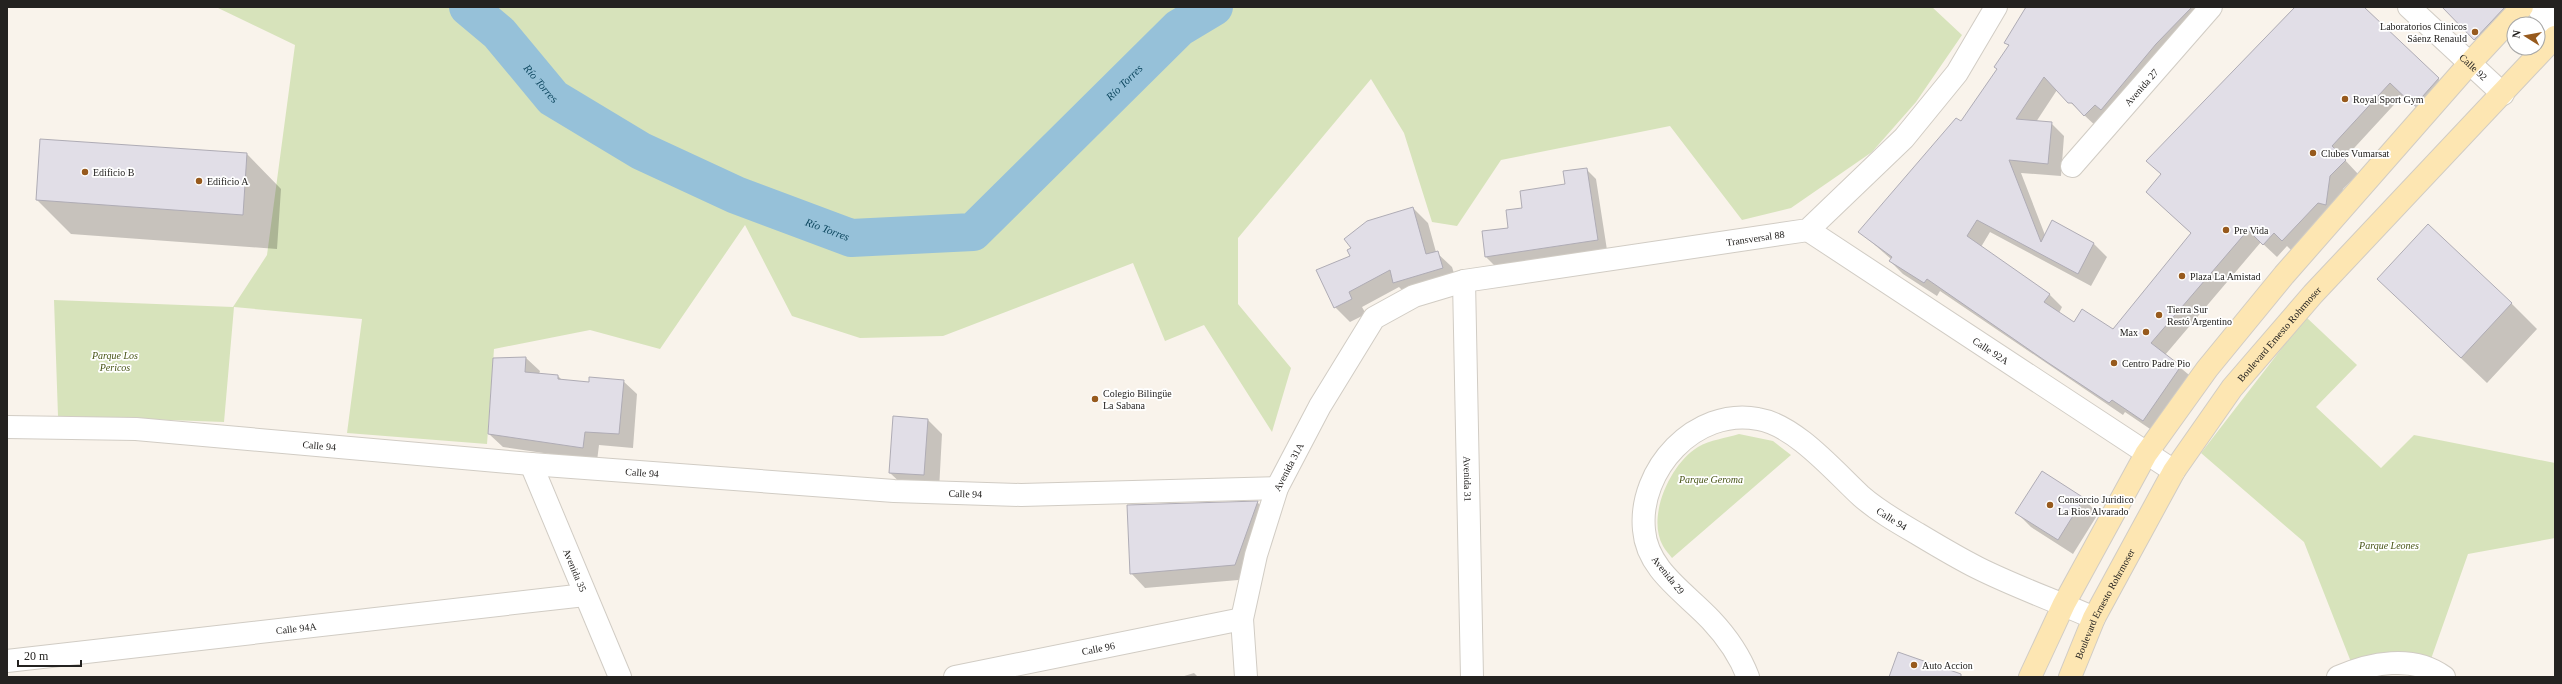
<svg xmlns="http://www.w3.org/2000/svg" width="2562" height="684" viewBox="0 0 2562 684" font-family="Georgia,serif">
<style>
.green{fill:#d7e3bb}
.shadow{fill:#0003}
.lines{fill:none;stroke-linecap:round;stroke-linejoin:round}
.river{stroke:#96c1d9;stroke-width:38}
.building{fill:#e1dee7;stroke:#afacb5}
.minor-casing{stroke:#d1ccc4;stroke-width:24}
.secondary-casing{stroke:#d1ccc4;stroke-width:24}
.minor{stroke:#fff;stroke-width:22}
.secondary{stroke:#fde6b2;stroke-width:22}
.poi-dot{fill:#975a1d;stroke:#fff;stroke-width:1.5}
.labels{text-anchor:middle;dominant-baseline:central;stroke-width:3.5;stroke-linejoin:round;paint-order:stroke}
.poi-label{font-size:10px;fill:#242220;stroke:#fff;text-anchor:start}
.street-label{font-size:10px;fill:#242220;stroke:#fff}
.park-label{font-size:10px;font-style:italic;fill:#485517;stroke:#fff}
.water-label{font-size:11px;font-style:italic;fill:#0c465e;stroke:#fff}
</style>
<rect width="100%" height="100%" fill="#f9f3eb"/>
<path class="green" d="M 216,7 L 1932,7 L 1962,35 L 1916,102 L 1872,152 L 1791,208 L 1742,220 L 1670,126 L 1501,160 L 1457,226 L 1432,222 L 1404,133 L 1371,79 L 1238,238 L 1238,304 L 1291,368 L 1272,432 L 1204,325 L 1165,341 L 1133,263 L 943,336 L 860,338 L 792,316 L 745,225 L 660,349 L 590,330 L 494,349 L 487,444 L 347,433 L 362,319 L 234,307 L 224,422 L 58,416 L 54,300 L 233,307 L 267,255 L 295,45 Z
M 2306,317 L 2357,365 L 2316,407 L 2381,468 L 2414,435 L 2555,463 L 2555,538 L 2468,554 L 2431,659 L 2351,662 L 2304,542 L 2201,453 Z
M 1739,434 L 1773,441 L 1791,455 L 1672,558 C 1669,554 1665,550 1663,546 C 1646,516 1671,463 1698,447 C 1710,440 1726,438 1739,434 Z"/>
<path class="shadow" d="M 2026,7 L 2217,7 L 2098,128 L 2057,90 L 2036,122 L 2051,123 L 2064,136 L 2061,176 L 2021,173 L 2045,235 L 2094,244 L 2107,257 L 2091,286 L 1990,232 L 1981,247 L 2049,294 L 2062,307 L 2059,313 L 2074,323 L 2114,330 L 2192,234 L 2147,192 L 2162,175 L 2147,161 L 2295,7 L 2364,7 L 2452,92 L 2427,118 L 2403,95 L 2344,159 L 2358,174 L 2343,189 L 2339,218 L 2295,254 L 2287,246 L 2277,257 L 2261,242 L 2165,355 L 2194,379 L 2156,433 L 2125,412 L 2123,415 L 1940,291 L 1937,296 L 1903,274 L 1890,261 L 1891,259 L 1860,232 L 1961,123 L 1998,70 L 1995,67 L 2009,46 L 2006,43 Z
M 2443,7 L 2527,7 L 2485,50 Z
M 247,154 L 281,189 L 277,249 L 71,234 L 37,200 Z
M 1586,169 L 1596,179 L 1607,250 L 1496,267 L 1486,257 L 1483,232 L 1509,228 L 1523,209 L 1567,185 Z
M 1413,208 L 1428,223 L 1436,252 L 1452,267 L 1457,283 L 1409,297 L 1399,287 L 1362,307 L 1366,314 L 1350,322 L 1335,307 L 1351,257 Z
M 2378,279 L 2511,303 L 2537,329 L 2487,383 Z
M 526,358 L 540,371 L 539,374 L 558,376 L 562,380 L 590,383 L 623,381 L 637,394 L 633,448 L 599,445 L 597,461 L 503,447 L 489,434 L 494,359 Z
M 928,420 L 942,434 L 939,490 L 905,487 L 890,473 Z
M 2042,472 L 2084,499 L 2098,514 L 2073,554 L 2031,527 L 2016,512 Z
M 1257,502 L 1272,517 L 1250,579 L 1145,588 L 1131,573 Z
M 1194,673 L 1198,677 L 1181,677 Z"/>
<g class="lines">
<path class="river" id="s1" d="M 468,7 L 499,33 L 553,98 L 641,151 L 736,195 L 851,238 L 973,232 L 1179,28 L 1214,7"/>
</g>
<path class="building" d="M 2026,7 L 2192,7 L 2156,44 L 2101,110 L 2095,105 L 2084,116 L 2072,103 L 2068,103 L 2044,77 L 2016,119 L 2052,122 L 2048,164 L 2009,160 L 2041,242 L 2052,220 L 2094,243 L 2078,274 L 1977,220 L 1967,236 L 2050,294 L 2044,302 L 2074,322 L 2082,309 L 2113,329 L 2191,233 L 2146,192 L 2161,174 L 2146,161 L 2295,7 L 2364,7 L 2439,78 L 2414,106 L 2390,83 L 2332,146 L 2346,160 L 2330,176 L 2326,205 L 2318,203 L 2282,241 L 2274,233 L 2263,245 L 2248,230 L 2151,343 L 2181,366 L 2143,421 L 2112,400 L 2109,403 L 2047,362 L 1927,279 L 1924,283 L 1889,261 L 1892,257 L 1858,232 L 1956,118 L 1961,121 L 1997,69 L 1994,67 L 2009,45 L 2004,43 Z
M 2442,7 L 2505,7 L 2474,40 Z
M 40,139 L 247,153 L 243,215 L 36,200 Z
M 1587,168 L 1598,240 L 1485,257 L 1482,231 L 1508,228 L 1506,210 L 1522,208 L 1520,191 L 1565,184 L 1563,171 Z
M 1413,207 L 1426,254 L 1438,251 L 1443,268 L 1393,283 L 1390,270 L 1349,292 L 1352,299 L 1334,308 L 1316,270 L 1350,256 L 1347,250 L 1351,248 L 1344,239 L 1367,221 Z
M 2428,224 L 2512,303 L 2461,358 L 2377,279 Z
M 526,357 L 525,372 L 558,375 L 558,379 L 589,382 L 589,377 L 624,380 L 619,434 L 585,432 L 583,448 L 488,434 L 493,358 Z
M 893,416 L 928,419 L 924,475 L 889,473 Z
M 2042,471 L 2084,498 L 2058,540 L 2015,513 Z
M 1258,501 L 1235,565 L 1130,574 L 1127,505 Z
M 1898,652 L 1961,674 L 1961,677 L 1889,677 Z"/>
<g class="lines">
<g class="minor-casing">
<g id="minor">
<path id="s2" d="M 2409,7 L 2503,94"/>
<path d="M 2537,7 L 2555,25"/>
<path id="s3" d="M 2072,166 L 2211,7"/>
<path id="s4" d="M 1808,230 L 2174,471"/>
<path id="s5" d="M 1464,281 L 1472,677"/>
<path id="s6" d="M 7,427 L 136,429 L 531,464 L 894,491 L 1021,495 L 1277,488"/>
<path id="s7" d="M 531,464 L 620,677"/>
<path id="s8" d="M 7,661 L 585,595"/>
<path id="s9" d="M 955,677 L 1242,619"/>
<path id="s10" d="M 1246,677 L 1242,619 L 1256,555 L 1277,488 L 1320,406 L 1374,318 L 1414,296 L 1464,281 L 1808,230 L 1904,138 L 1957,73 L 1996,7"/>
<path id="s11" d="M 1748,677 C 1740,656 1727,637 1711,620 C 1686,593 1647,570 1644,530 C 1638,470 1695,407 1758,419 C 1795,425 1834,471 1861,496 C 1878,511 1899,523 1918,534 C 1938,546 1958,558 1978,568 C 2016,587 2056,601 2094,618"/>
<path d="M 2338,677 C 2370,663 2413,654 2444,677"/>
</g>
</g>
<g class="secondary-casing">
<g id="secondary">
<path d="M 2030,677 L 2064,604 L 2146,454 L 2207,369 L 2284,275 L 2470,63 L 2522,7"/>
<path id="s12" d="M 2070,677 L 2094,618 L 2174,471 L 2232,388 L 2313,294 L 2555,37"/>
</g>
</g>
<use href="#minor" class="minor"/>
<use href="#secondary" class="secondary"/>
</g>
<g class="poi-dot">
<circle cx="2475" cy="32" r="4"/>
<circle cx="2345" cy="99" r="4"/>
<circle cx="2313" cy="153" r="4"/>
<circle cx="85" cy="172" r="4"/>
<circle cx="199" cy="181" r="4"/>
<circle cx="2226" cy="230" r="4"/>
<circle cx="2182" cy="276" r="4"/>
<circle cx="2159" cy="315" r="4"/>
<circle cx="2146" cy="332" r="4"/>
<circle cx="2114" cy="363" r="4"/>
<circle cx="1095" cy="399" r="4"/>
<circle cx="2050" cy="505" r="4"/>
<circle cx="1914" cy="665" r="4"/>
</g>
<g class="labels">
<g class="poi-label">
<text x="2467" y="26" text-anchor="end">Laboratorios Clinicos<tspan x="2467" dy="12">Sáenz Renauld</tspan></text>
<text x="2353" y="99">Royal Sport Gym</text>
<text x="2321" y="153">Clubes Vumarsat</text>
<text x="93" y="172">Edificio B</text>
<text x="207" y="181">Edificio A</text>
<text x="2234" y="230">Pre Vida</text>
<text x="2190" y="276">Plaza La Amistad</text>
<text x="2167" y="309">Tierra Sur<tspan x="2167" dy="12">Restó Argentino</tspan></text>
<text x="2138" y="332" text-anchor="end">Max</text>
<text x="2122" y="363">Centro Padre Pio</text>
<text x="1103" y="393">Colegio Bilingüe<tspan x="1103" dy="12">La Sabana</tspan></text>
<text x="2058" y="499">Consorcio Juridico<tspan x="2058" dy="12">La Rios Alvarado</tspan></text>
<text x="1922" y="665">Auto Accion</text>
</g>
<g class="street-label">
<text stroke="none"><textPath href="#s2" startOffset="88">Calle 92</textPath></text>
<text stroke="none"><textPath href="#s3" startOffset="105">Avenida 27</textPath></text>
<text stroke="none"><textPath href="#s10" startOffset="782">Transversal 88</textPath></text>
<text stroke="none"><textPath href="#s12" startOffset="404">Boulevard Ernesto Rohrmoser</textPath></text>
<text stroke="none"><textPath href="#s4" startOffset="219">Calle 92A</textPath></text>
<text stroke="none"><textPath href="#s6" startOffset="313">Calle 94</textPath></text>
<text stroke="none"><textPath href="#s10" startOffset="218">Avenida 31A</textPath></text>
<text stroke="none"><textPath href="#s6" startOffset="637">Calle 94</textPath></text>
<text stroke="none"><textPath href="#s5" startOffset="198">Avenida 31</textPath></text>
<text stroke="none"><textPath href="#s6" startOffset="961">Calle 94</textPath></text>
<text stroke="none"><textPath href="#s11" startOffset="534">Calle 94</textPath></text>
<text stroke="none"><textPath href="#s7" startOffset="115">Avenida 35</textPath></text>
<text transform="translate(1668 575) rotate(51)">Avenida 29</text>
<text stroke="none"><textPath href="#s12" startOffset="81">Boulevard Ernesto Rohrmoser</textPath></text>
<text stroke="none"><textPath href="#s8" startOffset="291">Calle 94A</textPath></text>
<text stroke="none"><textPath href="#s9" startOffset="146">Calle 96</textPath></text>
</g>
<g class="park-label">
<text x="115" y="355">Parque Los<tspan x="115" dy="12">Pericos</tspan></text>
<text x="1711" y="479">Parque Geroma</text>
<text x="2389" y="545">Parque Leones</text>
</g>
<g class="water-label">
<text stroke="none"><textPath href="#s1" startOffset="106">Río Torres</textPath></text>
<text stroke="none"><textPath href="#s1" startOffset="790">Río Torres</textPath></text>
<text stroke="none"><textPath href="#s1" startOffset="430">Río Torres</textPath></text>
</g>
</g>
<rect width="2562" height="684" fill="none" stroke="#242220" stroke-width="16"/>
<g transform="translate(2526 36) rotate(281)"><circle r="19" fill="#ffffff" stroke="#a7a7a6"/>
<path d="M0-3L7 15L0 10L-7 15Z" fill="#975a1d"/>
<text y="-6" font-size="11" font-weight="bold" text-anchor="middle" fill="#242220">N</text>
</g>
<path d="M18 660v6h63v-6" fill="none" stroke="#242220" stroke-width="2"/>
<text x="24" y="660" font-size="12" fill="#242220" stroke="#ffffff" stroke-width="3" paint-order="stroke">20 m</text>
</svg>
